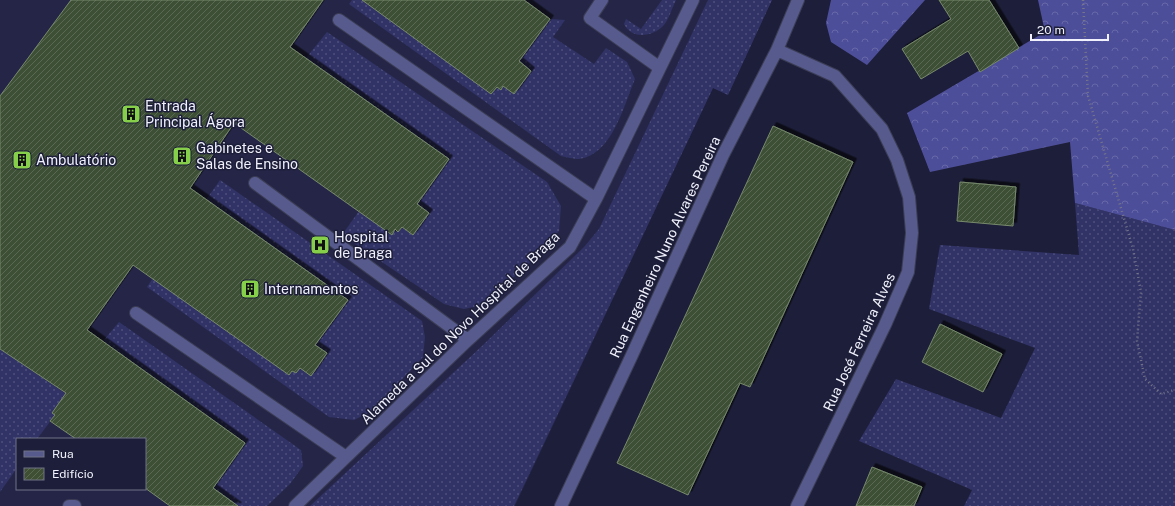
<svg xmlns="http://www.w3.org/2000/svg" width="1175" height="506" viewBox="0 0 1175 506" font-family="'Public Sans',sans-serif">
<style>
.built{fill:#252647;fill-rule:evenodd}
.grass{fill:url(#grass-dots)}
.forest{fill:url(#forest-crowns)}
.building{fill:url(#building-hatch);stroke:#778a6c;filter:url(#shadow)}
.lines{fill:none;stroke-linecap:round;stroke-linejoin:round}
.minor-casing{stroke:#3b3c54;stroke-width:14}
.path{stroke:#75768a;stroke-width:2.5;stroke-dasharray:1 3;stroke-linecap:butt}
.minor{stroke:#565a8c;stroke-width:12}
.labels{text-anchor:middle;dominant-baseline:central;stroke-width:3;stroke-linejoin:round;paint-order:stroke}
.poi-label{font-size:14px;fill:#f0f1fc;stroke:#1d1e39;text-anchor:start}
.street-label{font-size:14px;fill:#f0f1fc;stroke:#1d1e39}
</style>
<defs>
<pattern id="grass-dots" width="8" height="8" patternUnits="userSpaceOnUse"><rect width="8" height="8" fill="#313266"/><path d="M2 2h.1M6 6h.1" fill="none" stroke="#4f507d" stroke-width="1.8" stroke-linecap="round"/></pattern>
<pattern id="forest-crowns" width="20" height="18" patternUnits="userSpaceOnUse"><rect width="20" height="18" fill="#4d4e99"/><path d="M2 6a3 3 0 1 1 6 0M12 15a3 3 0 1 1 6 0" fill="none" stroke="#6768a8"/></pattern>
<pattern id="building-hatch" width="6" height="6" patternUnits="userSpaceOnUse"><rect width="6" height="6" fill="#3e4f34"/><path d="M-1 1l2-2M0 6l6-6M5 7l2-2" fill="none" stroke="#5a6952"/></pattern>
<filter id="shadow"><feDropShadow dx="3.5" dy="-3.5" stdDeviation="0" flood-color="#0009"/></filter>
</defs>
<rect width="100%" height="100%" fill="#1d1e39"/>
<path class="built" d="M 0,0 L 772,0 L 728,95 L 713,88 L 515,506 L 0,506 ZM 17,439 L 145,439 L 145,489 L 17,489 Z"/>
<path class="grass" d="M 352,0 L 362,0 L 491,94 L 497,87 L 500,89 L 503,86 L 514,94 L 531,71 L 514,58 L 530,45 L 550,19 L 565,20 L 553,37 L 594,64 L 606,48 L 627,62 L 635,79 C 624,105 612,155 579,159 C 574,159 566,157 561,156 L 349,4 Z
M 662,0 L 676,0 C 672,8 669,19 664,25 C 653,37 632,40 624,24 L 626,19 L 641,29 Z
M 708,0 L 772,0 L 728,95 L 713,88 L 514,506 L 310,506 L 482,346 L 584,247 L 599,229 Z
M 327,32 L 547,182 L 561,206 L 559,231 L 536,257 L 483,305 L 464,309 L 444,304 L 342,235 L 359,211 L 392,234 L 395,229 L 398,232 L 402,227 L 413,235 L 429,213 L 413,202 L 429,188 L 449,159 L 306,58 Z
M 220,180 L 422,321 L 425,337 L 423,357 L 372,411 L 354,420 L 329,417 L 147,287 L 153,278 L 292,371 L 300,368 L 311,375 L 327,353 L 311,342 L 206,200 Z
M 1075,203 L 1175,230 L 1175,506 L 964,506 L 972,490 L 859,441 L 896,379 L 1001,418 L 1035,348 L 929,309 L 940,245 L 1079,255 Z
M 119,322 L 301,450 L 303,466 L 290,484 L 267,506 L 216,506 L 208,485 L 225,472 L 245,442 L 103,341 Z
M 0,349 L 66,394 L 52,413 L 55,415 L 37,439 L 17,439 L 17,468 L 0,492 Z"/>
<path class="forest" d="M 831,0 L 925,0 L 867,65 L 831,42 L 826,23 Z
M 1038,0 L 1175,0 L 1175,230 L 1075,203 L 1070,142 L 930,172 L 907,113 L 1045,32 Z"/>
<path class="building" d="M 71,0 L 323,0 L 290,47 L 449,159 L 417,204 L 429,213 L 413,235 L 402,227 L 398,232 L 395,229 L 392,235 L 234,123 L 190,188 L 348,300 L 315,345 L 327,353 L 311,376 L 300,368 L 296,373 L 292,371 L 289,375 L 133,265 L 87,330 L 245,443 L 213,488 L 238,506 L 170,506 L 145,488 L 145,439 L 76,439 L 50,421 L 55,415 L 52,413 L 66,393 L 0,349 L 0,96 Z
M 362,0 L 524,0 L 550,19 L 519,61 L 531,71 L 514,94 L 503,86 L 501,90 L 497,87 L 491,94 Z
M 939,0 L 989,0 L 1019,48 L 980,72 L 968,51 L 921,79 L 902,49 L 951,19 Z
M 773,126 L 853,162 L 750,387 L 740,383 L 688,495 L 617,463 Z
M 960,182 L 1016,187 L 1013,226 L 957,221 Z
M 940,324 L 1002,354 L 983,392 L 922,362 Z
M 872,467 L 922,487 L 914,506 L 856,506 Z"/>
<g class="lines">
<g class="minor-casing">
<path id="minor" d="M 602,0 L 590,18 L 660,68
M 339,20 L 596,199
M 777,50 L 835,76 L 882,129 L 897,160 L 909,197 L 912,233 L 908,272 L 885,325 L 797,506
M 255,183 L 468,340
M 136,313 L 346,457
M 69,506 L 75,506
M 295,506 L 468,340 L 570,247 L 596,199 L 693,0
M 561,506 L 632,355 L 723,155 L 777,50 L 798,0"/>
</g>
<path class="path" d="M 1083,0 L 1088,96 L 1133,249 L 1141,292 L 1137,341 L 1145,379 L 1161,394 L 1175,390"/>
<use href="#minor" class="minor"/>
</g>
<defs>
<g id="building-square" transform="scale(1)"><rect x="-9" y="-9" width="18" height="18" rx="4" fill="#86cf4b" stroke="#1d1e39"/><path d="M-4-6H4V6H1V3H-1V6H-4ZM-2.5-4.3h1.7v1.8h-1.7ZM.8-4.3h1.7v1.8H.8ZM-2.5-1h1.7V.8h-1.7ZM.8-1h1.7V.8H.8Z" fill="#111"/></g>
<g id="hospital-square" transform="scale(1)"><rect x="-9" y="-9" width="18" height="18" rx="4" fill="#86cf4b" stroke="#1d1e39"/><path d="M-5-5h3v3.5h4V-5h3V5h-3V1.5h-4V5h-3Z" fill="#111"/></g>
</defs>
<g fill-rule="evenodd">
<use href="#building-square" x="131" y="114"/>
<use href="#building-square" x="182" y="156"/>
<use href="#building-square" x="22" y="160"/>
<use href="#hospital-square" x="320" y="245"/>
<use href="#building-square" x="250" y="289"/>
</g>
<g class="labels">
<g class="poi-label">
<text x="145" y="106">Entrada<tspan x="145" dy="16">Principal Ágora</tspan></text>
<text x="196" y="148">Gabinetes e<tspan x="196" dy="16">Salas de Ensino</tspan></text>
<text x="36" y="160">Ambulatório</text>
<text x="334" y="237">Hospital<tspan x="334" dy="16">de Braga</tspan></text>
<text x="264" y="289">Internamentos</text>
</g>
<g class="street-label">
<text transform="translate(665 247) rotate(-65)">Rua Engenheiro Nuno Alvares Pereira</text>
<text transform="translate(460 328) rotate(-44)">Alameda a Sul do Novo Hospital de Braga</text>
<text transform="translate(859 342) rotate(-65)">Rua José Ferreira Alves</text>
</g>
</g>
<rect x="16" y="438" width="130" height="52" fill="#1d1e39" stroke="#717287"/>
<rect x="24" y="451" width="20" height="6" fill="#565a8c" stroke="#717287"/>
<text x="52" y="458" font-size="12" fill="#f0f1fc">Rua</text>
<rect x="24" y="468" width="20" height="12" fill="url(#building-hatch)" stroke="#717287"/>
<text x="52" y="478" font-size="12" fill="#f0f1fc">Edifício</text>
<path d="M1031 34v6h77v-6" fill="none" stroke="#f0f1fc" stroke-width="2"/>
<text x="1037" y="34" font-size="12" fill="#f0f1fc" stroke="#1d1e39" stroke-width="3" paint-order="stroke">20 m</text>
</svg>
